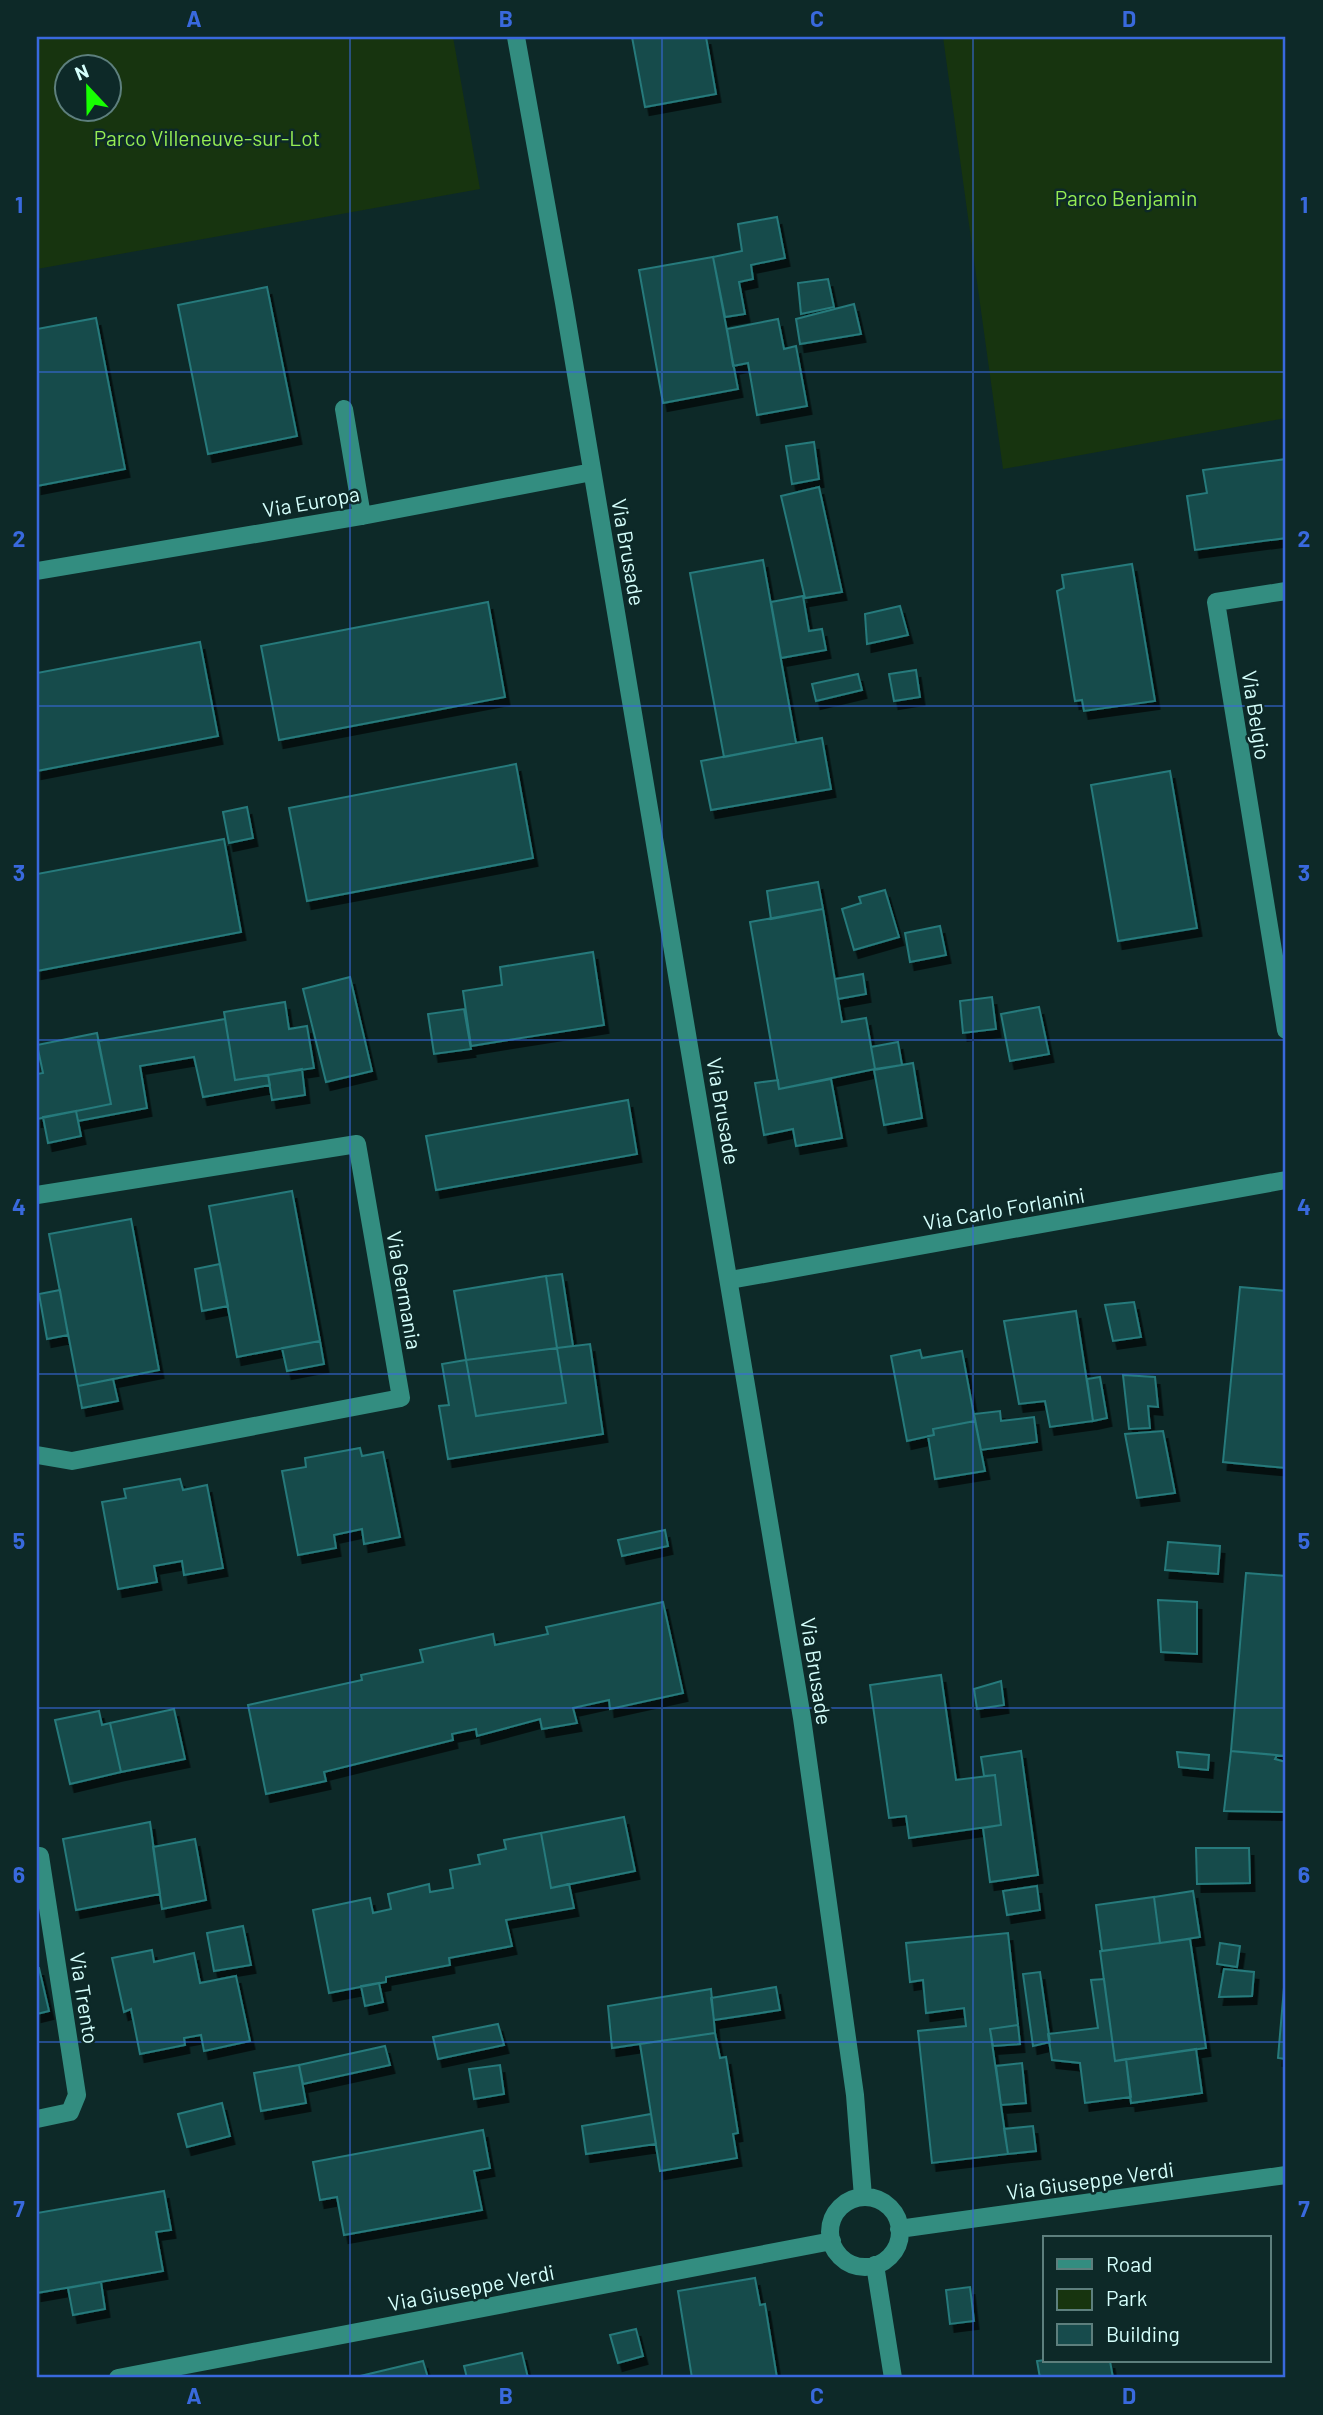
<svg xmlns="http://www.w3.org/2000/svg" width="1323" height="2415" viewBox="0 0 1323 2415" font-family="Barlow,sans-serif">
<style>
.green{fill:#17340f;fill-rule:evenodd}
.building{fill:#174b4c;stroke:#267a7b;stroke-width:2;filter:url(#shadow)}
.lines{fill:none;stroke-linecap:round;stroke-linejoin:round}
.minor{stroke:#338d80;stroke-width:18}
.grid{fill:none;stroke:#3969dd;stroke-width:2;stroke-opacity:0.55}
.labels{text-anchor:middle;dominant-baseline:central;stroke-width:5;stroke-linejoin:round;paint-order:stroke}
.park-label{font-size:21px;fill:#96ed53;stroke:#0d2928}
.street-label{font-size:21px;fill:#d5fffc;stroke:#0d2928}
.neatline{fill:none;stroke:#3969dd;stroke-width:2.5}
.grid-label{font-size:23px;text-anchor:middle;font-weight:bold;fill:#3969dd}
</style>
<defs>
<filter id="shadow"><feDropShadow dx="4.5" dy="8" stdDeviation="0" flood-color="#0009"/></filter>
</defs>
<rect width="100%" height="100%" fill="#0d2928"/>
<path class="green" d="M 37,37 L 453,37 L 480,189 L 37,269 ZM 66,66 L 108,66 L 108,108 L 66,108 Z
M 943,37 L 1286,37 L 1286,418 L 1003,469 Z"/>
<path class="building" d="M 632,37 L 706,37 L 716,94 L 645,107 Z
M 777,217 L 785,258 L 751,265 L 753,279 L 739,282 L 745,314 L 725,317 L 713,257 L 742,251 L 738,224 Z
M 713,257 L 738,389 L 663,403 L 639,270 Z
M 828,279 L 834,307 L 801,314 L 798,283 Z
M 267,287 L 297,436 L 208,454 L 178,305 Z
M 854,304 L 861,334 L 800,344 L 796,319 Z
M 96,318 L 125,469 L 37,486 L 37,329 Z
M 778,319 L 784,349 L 796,346 L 807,406 L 757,415 L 748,363 L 733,366 L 727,329 Z
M 814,442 L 819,479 L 792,484 L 786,446 Z
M 1286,459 L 1286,538 L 1195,550 L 1187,496 L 1207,493 L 1203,470 Z
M 819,487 L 842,592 L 805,598 L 781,496 Z
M 763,560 L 796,743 L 724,757 L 690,573 Z
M 1132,564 L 1155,701 L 1084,711 L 1082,700 L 1075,701 L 1057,591 L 1064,588 L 1062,575 Z
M 803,596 L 809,631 L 822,629 L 826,650 L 781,658 L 771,602 Z
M 488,602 L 505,697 L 279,740 L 261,646 Z
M 900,606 L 908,635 L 867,644 L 865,614 Z
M 200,642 L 218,736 L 37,771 L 37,673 Z
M 916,670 L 920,697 L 894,701 L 889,674 Z
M 858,674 L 862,690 L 816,701 L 812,684 Z
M 822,738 L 831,789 L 711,810 L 701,761 Z
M 516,764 L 533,858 L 307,901 L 289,808 Z
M 1170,771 L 1197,928 L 1118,941 L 1091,785 Z
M 247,807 L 253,838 L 229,843 L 223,812 Z
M 224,839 L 241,932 L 37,971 L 37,874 Z
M 818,882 L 823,909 L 771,919 L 767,891 Z
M 885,890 L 899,937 L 854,950 L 842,909 L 861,903 L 859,897 Z
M 823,909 L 842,1022 L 866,1018 L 875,1069 L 779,1089 L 750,922 Z
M 940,926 L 946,955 L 910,962 L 905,933 Z
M 593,952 L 604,1025 L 471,1046 L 463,991 L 502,985 L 500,967 Z
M 863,974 L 866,994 L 838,999 L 835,979 Z
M 350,977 L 372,1071 L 326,1082 L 303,989 Z
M 992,997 L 996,1029 L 963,1033 L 960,1001 Z
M 285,1002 L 289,1029 L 307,1026 L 314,1068 L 235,1080 L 224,1012 Z
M 1039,1007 L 1049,1054 L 1010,1061 L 1001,1014 Z
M 464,1009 L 471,1049 L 434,1054 L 428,1014 Z
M 225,1019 L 235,1080 L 268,1075 L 270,1085 L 203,1097 L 194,1057 L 140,1066 L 147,1108 L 78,1121 L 76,1111 L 111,1104 L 98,1041 Z
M 97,1033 L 111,1104 L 37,1119 L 37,1074 L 43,1073 L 37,1045 Z
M 898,1042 L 902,1065 L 875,1069 L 871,1047 Z
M 913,1063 L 922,1118 L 884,1125 L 874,1070 Z
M 302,1069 L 305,1095 L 272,1100 L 268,1075 Z
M 831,1079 L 842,1138 L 796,1146 L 793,1129 L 764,1135 L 755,1083 L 778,1080 L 779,1089 Z
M 628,1100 L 637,1154 L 436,1190 L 426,1136 Z
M 76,1111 L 81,1136 L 48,1143 L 43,1117 Z
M 292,1191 L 320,1341 L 237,1357 L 209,1206 Z
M 131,1219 L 159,1370 L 78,1386 L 49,1234 Z
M 220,1264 L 228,1306 L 202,1311 L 195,1269 Z
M 562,1274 L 573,1346 L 557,1348 L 546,1276 Z
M 546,1276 L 557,1348 L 466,1360 L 454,1291 Z
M 1240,1287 L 1286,1291 L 1286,1468 L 1223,1462 Z
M 60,1290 L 68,1335 L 47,1339 L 39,1294 Z
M 1134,1302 L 1141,1337 L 1113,1341 L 1105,1305 Z
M 1076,1311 L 1093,1421 L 1050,1427 L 1045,1401 L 1019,1404 L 1004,1321 Z
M 320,1341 L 324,1364 L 287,1371 L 282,1348 Z
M 590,1344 L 603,1434 L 448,1459 L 439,1406 L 449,1405 L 442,1364 L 466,1360 L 476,1416 L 566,1403 L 557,1348 Z
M 557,1348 L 566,1403 L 476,1416 L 466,1360 Z
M 920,1350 L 922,1358 L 962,1351 L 975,1421 L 933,1429 L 934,1435 L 907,1441 L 891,1356 Z
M 1123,1375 L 1155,1377 L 1158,1407 L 1148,1406 L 1150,1428 L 1129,1429 Z
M 1100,1377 L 1107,1418 L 1093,1421 L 1087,1379 Z
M 113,1379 L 118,1401 L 82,1408 L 78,1386 Z
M 1000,1411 L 1001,1421 L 1034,1417 L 1037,1442 L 981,1450 L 974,1414 Z
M 975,1421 L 985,1471 L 935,1479 L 928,1436 L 934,1435 L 933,1429 Z
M 1163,1431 L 1175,1493 L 1137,1498 L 1125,1434 Z
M 360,1448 L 362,1456 L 383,1452 L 400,1537 L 364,1544 L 362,1529 L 334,1535 L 336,1548 L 298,1555 L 282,1471 L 306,1467 L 305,1458 Z
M 180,1479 L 183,1490 L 207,1485 L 223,1568 L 184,1575 L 182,1561 L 154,1566 L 157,1582 L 118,1589 L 102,1502 L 126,1498 L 124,1489 Z
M 665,1530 L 668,1546 L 622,1556 L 618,1540 Z
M 1168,1542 L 1220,1546 L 1218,1574 L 1165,1570 Z
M 1246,1573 L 1286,1576 L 1286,1756 L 1231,1751 Z
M 1158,1600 L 1197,1602 L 1197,1654 L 1161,1652 Z
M 663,1602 L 683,1693 L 610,1709 L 609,1700 L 573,1708 L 577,1723 L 542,1729 L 540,1719 L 477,1736 L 476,1729 L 452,1734 L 453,1740 L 324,1772 L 326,1781 L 266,1794 L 248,1705 L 362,1680 L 361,1675 L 423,1662 L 420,1650 L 493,1634 L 495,1645 L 548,1634 L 546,1627 Z
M 941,1675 L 956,1780 L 995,1775 L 1001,1825 L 909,1838 L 906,1816 L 889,1818 L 870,1685 Z
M 1001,1681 L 1004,1705 L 977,1709 L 974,1689 Z
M 174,1709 L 185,1759 L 121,1772 L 110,1723 Z
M 99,1711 L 102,1725 L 110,1723 L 121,1772 L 70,1784 L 55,1720 Z
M 1021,1751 L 1038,1875 L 990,1882 L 983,1828 L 1001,1825 L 995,1775 L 984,1776 L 981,1757 Z
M 1231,1751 L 1277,1755 L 1275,1759 L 1286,1762 L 1286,1812 L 1224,1811 Z
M 1177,1752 L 1209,1755 L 1208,1770 L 1179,1767 Z
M 624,1817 L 635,1871 L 551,1888 L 541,1833 Z
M 150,1822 L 160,1894 L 76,1910 L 63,1839 Z
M 541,1833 L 551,1888 L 569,1884 L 574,1908 L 506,1920 L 512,1946 L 449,1958 L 450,1965 L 386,1977 L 386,1982 L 329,1993 L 313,1910 L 370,1898 L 373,1913 L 391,1909 L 388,1894 L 429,1884 L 430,1892 L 453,1888 L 450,1870 L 480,1864 L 478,1855 L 506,1849 L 504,1840 Z
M 195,1839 L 206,1900 L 162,1909 L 153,1847 Z
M 1196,1848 L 1249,1848 L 1250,1883 L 1197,1884 Z
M 1037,1886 L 1040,1910 L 1007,1915 L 1003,1891 Z
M 1193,1891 L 1200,1937 L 1160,1943 L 1154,1897 Z
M 1154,1897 L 1160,1943 L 1102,1951 L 1096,1905 Z
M 243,1926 L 251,1965 L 214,1971 L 207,1933 Z
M 1008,1933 L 1018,2025 L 990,2029 L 1008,2154 L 932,2163 L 918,2031 L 966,2026 L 964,2008 L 926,2013 L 923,1980 L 910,1982 L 906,1943 Z
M 1190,1939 L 1206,2048 L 1115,2061 L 1100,1951 Z
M 1220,1943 L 1240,1946 L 1237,1967 L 1217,1964 Z
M 152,1950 L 154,1962 L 194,1953 L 200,1983 L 236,1976 L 250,2041 L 204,2051 L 201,2035 L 184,2038 L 185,2045 L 140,2054 L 131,2009 L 124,2012 L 112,1958 Z
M 1286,1964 L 1286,2059 L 1278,2058 Z
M 37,1968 L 39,1968 L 49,2011 L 37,2014 Z
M 1224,1969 L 1254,1972 L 1252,1996 L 1219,1997 Z
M 1040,1972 L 1050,2042 L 1033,2046 L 1023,1974 Z
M 1104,1979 L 1115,2061 L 1126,2059 L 1131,2097 L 1085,2103 L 1080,2063 L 1052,2060 L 1048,2034 L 1098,2028 L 1091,1980 Z
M 379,1983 L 383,2002 L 365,2006 L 361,1986 Z
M 776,1987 L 780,2010 L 714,2020 L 711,1998 Z
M 711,1989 L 715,2033 L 612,2048 L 608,2006 Z
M 498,2024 L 504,2045 L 438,2059 L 433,2037 Z
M 1018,2025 L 1020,2044 L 993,2046 L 990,2029 Z
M 715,2033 L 720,2058 L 726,2057 L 738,2133 L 733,2134 L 737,2158 L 660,2171 L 640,2044 Z
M 385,2046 L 390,2065 L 303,2084 L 299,2065 Z
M 1196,2049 L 1202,2093 L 1131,2103 L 1126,2059 Z
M 1022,2063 L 1026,2103 L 1001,2105 L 996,2066 Z
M 299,2065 L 306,2103 L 261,2111 L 254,2073 Z
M 500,2065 L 504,2094 L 474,2099 L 469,2069 Z
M 222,2103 L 230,2136 L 187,2147 L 178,2114 Z
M 651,2114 L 656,2144 L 586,2154 L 582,2126 Z
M 1033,2126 L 1036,2151 L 1008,2154 L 1004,2129 Z
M 483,2130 L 490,2168 L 474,2171 L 482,2210 L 344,2235 L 337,2197 L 320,2200 L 313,2162 Z
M 164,2191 L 171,2230 L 156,2232 L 163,2271 L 37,2293 L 37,2213 Z
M 755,2278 L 760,2305 L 765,2304 L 777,2378 L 692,2378 L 678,2291 Z
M 101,2282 L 105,2309 L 73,2315 L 68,2288 Z
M 970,2287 L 974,2321 L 950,2324 L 946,2290 Z
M 636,2329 L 643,2356 L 618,2363 L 610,2335 Z
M 522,2353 L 528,2378 L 467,2378 L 464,2366 Z
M 1045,2360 L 1110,2361 L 1113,2378 L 1040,2378 L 1037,2361 Z
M 423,2361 L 428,2378 L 356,2377 Z"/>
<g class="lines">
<path class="minor" d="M 516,37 L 564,303 L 802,1718 L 855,2095 L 863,2197
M 344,409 L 362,516
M 37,571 L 362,516 L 592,472
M 1286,591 L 1216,602 L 1286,1030
M 37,1195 L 357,1144 L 401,1398 L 72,1461 L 37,1455
M 730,1280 L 1286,1180
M 37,2119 L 70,2112 L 77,2095 L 40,1856
M830 2232a35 35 0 1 1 70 0a35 35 0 1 1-70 0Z
M 899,2229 L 1286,2175
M 875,2265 L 893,2378
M 118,2378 L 832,2241"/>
</g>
<path class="grid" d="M 350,37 L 350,2378M 662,37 L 662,2378M 973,37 L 973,2378M 37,372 L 1286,372M 37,706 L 1286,706M 37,1040 L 1286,1040M 37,1374 L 1286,1374M 37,1708 L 1286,1708M 37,2042 L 1286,2042"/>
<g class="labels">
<g class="park-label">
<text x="207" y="137">Parco Villeneuve-sur-Lot</text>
<text x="1126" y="197">Parco Benjamin</text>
</g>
<g class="street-label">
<text transform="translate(311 501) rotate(-10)">Via Europa</text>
<text transform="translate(629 552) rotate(80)">Via Brusade</text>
<text transform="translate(1257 715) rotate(81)">Via Belgio</text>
<text transform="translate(724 1111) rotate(80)">Via Brusade</text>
<text transform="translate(1004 1208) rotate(-10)">Via Carlo Forlanini</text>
<text transform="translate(405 1290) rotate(80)">Via Germania</text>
<text transform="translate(817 1671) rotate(81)">Via Brusade</text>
<text transform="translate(85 1998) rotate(81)">Via Trento</text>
<text transform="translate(1090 2180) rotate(-8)">Via Giuseppe Verdi</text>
<text transform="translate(471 2287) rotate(-11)">Via Giuseppe Verdi</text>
</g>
</g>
<rect width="1323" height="2415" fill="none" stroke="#0d2928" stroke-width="77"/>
<rect x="1043" y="2236" width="228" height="126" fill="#0d2928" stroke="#5d7f7d" stroke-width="2"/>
<rect x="1057" y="2259" width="35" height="10" fill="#338d80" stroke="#5d7f7d" stroke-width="2"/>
<text x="1106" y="2272" font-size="21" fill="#d5fffc">Road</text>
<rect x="1057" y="2289" width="35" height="21" fill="#17340f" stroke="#5d7f7d" stroke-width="2"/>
<text x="1106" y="2306" font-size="21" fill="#d5fffc">Park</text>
<rect x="1057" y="2324" width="35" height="21" fill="#174b4c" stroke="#5d7f7d" stroke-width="2"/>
<text x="1106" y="2342" font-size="21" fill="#d5fffc">Building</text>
<g transform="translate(88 88) rotate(338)"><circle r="33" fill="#0d2928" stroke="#5d7f7d" stroke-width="2"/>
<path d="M0-5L12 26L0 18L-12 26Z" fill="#17ff01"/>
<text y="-10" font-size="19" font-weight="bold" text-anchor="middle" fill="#d5fffc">N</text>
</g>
<rect x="38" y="38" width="1246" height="2338" class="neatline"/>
<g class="grid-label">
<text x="194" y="27">A</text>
<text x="506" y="27">B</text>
<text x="817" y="27">C</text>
<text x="1129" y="27">D</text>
<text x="19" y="213">1</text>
<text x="1304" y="213">1</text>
<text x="19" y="547">2</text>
<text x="1304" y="547">2</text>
<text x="19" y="881">3</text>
<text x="1304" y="881">3</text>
<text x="19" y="1215">4</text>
<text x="1304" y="1215">4</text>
<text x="19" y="1549">5</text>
<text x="1304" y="1549">5</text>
<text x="19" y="1883">6</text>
<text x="1304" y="1883">6</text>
<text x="19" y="2217">7</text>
<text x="1304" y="2217">7</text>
<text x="194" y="2404">A</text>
<text x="506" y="2404">B</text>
<text x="817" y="2404">C</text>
<text x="1129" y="2404">D</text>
</g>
</svg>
